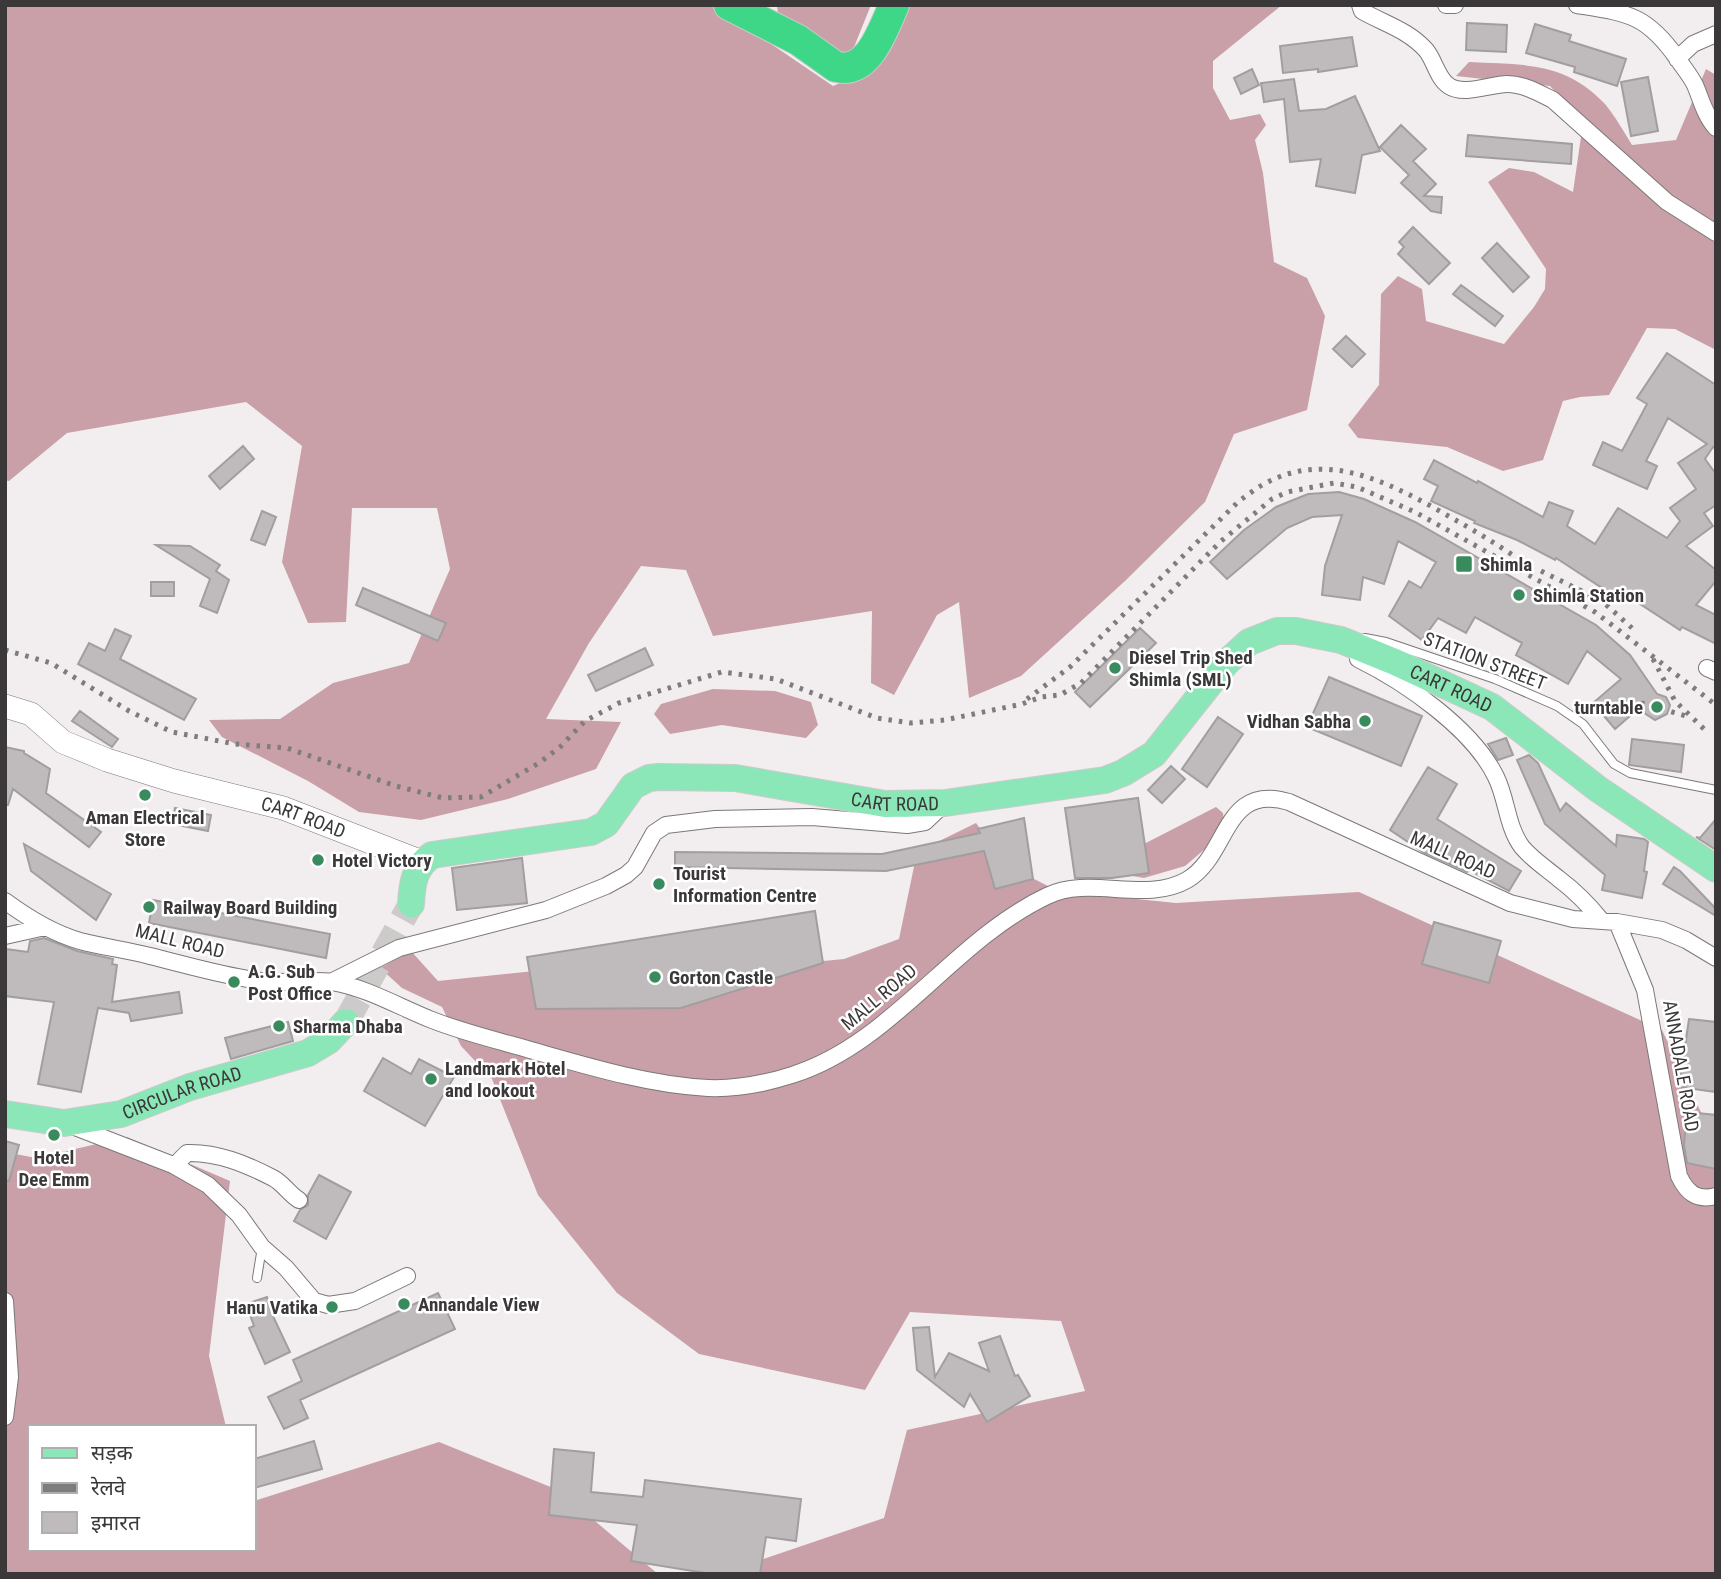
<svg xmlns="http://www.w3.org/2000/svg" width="1721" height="1579" viewBox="0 0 1721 1579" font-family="'Roboto Condensed','Noto Sans Devanagari',sans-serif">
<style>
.forest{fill:#c99fa8}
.building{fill:#bfbbbc;stroke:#a29e9f;stroke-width:2}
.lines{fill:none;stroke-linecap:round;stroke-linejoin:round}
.primary-tunnel{stroke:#cdcaca;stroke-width:26;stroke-dasharray:26 13;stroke-linecap:butt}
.lane-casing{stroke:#7c7879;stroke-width:10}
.street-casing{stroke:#7c7879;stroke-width:18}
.secondary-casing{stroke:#7c7879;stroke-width:24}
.primary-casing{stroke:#cccbcb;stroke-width:28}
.highway-casing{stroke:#cccbcb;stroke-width:32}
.lane{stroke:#fff;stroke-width:8}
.street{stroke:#fff;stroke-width:16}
.secondary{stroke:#fff;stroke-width:23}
.primary{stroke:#8be7b7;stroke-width:26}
.highway{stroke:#3dd787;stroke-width:30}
.rail{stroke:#7f7c7d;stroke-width:5;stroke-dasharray:3.5 7;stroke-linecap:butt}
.poi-dot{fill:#398b5d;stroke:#fff;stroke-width:2.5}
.labels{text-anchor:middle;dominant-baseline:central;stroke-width:5;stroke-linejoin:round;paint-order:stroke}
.poi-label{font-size:19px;font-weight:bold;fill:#3a3838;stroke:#fff;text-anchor:start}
.street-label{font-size:19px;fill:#3a3838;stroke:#fff}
</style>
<rect width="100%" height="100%" fill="#f2eeef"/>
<path class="forest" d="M 5,5 L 714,5 L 833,86 L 870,70 L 905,5 L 1282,5 L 1213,61 L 1213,88 L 1230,120 L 1260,114 L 1266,125 L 1255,140 L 1263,173 L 1274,262 L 1307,278 L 1325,316 L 1307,410 L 1234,434 L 1205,502 L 1125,581 L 1021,676 L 969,698 L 959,602 L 937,615 L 894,695 L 871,683 L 872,611 L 713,636 L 686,570 L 641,566 L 589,643 L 546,719 L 621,722 L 596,769 L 508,799 L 421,820 L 359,812 L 308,781 L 222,737 L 209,720 L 280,719 L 333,683 L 409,663 L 450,569 L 437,508 L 352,508 L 346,622 L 308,623 L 282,562 L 302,446 L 246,402 L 67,433 L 9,481 L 5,480 Z
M 777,5 L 871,5 L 852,52 L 836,57 L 778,14 Z
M 1469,62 C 1523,65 1565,61 1605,104 C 1615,116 1624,132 1632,145 L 1676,140 L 1706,69 L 1716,75 L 1716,350 L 1675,329 L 1647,328 L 1609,395 L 1580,397 L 1563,401 L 1543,460 L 1503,471 L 1447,447 L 1358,438 L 1348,425 L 1379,385 L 1381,294 L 1398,276 L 1422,289 L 1426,321 L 1504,344 L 1534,307 L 1545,289 L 1546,269 L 1488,182 L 1509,168 L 1534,172 L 1573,192 L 1583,123 L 1550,86 L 1456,76 Z
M 713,689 L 775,691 L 811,702 L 818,725 L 806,738 L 722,725 L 670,734 L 654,714 L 661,704 Z
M 1216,807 L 1223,813 L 1225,832 L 1185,866 L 1144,878 L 1105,871 L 1140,846 Z
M 976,823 L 1008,866 L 1058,891 L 1176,903 L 1359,892 L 1662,1030 L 1716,1144 L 1716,1574 L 719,1574 L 884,1518 L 907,1430 L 1085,1391 L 1061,1321 L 910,1312 L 865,1390 L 699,1354 L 617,1293 L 538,1195 L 492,1079 L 461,1046 L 442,1007 L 402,988 L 380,968 L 411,951 L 438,981 L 544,970 L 721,971 L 844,959 L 899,939 L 917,852 Z
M 127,1137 L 230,1181 L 209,1356 L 226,1427 L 30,1427 L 30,1549 L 254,1549 L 254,1501 L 439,1442 L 558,1490 L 658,1574 L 5,1574 L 5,1152 L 36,1158 Z"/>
<path class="building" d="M 1467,23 L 1507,25 L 1506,52 L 1466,50 Z
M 1535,24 L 1571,35 L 1569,41 L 1626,59 L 1617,86 L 1574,72 L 1575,67 L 1526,53 Z
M 1352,37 L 1357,66 L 1318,72 L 1318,69 L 1283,73 L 1280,46 Z
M 1252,69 L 1259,85 L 1241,94 L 1234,78 Z
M 1648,77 L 1658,131 L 1631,136 L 1621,82 Z
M 1294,79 L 1299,111 L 1326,109 L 1355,96 L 1380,151 L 1362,155 L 1355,193 L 1316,186 L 1321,159 L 1290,162 L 1284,99 L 1264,102 L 1261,83 Z
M 1401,125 L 1426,149 L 1413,161 L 1436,184 L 1424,196 L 1442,197 L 1441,213 L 1431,211 L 1401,183 L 1409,175 L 1380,147 Z
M 1468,135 L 1572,144 L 1571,164 L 1466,156 Z
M 1413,227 L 1450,263 L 1429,284 L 1398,254 L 1404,247 L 1399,242 Z
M 1497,243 L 1529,277 L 1513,292 L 1482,258 Z
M 1461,285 L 1503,316 L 1495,326 L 1453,294 Z
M 1346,336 L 1365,354 L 1352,367 L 1333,349 Z
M 1667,353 L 1716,385 L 1716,449 L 1713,447 L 1705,459 L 1716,474 L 1716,505 L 1704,513 L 1713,526 L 1686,546 L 1716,570 L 1716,581 L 1696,605 L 1716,615 L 1716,644 L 1682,627 L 1680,630 L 1620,591 L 1616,597 L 1556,558 L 1555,560 L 1517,540 L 1474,523 L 1475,521 L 1431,501 L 1438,486 L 1424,479 L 1434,460 L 1477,483 L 1478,481 L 1543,517 L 1549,502 L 1573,511 L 1567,526 L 1595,544 L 1618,508 L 1667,538 L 1680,521 L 1670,508 L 1696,489 L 1678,463 L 1707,444 L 1668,418 L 1646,461 L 1657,466 L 1647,489 L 1593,465 L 1603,442 L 1622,451 L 1647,404 L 1637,398 Z
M 243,446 L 254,459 L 220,489 L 209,476 Z
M 1339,492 L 1364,499 L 1415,522 L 1596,625 L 1630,655 L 1657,694 L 1666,697 L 1670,705 L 1667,714 L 1655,720 L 1638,709 L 1615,729 L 1593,703 L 1621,679 L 1587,651 L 1568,684 L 1516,655 L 1522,643 L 1475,617 L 1466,633 L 1438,618 L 1422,640 L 1389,616 L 1409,581 L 1421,588 L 1436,562 L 1398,541 L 1384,584 L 1363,577 L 1360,600 L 1322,595 L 1325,566 L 1342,515 L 1312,517 L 1287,528 L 1227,579 L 1210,562 L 1244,530 L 1276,507 L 1308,494 Z
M 262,511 L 276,517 L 265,545 L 251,540 Z
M 156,545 L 190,546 L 220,565 L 216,571 L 229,580 L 217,613 L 200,606 L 210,579 Z
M 151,582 L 174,582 L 174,596 L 151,596 Z
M 363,588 L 446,623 L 438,641 L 356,605 Z
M 1140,628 L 1156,643 L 1090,707 L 1075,692 Z
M 115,629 L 131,636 L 120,659 L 196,699 L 184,720 L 78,664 L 89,643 L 105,651 Z
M 645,648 L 653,665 L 596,691 L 588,675 Z
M 1329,677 L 1422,716 L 1401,766 L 1307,727 Z
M 80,711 L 118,739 L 112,747 L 72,721 Z
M 1218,717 L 1243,734 L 1207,787 L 1182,769 Z
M 1506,738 L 1513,755 L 1498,760 L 1488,744 Z
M 1632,739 L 1684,745 L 1681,772 L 1629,765 Z
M 5,747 L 24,751 L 24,753 L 50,769 L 46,793 L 101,832 L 89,847 L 13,789 L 8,805 L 5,805 Z
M 1529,755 L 1538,763 L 1560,811 L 1566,803 L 1616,846 L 1617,835 L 1644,839 L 1648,842 L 1644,871 L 1647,872 L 1642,898 L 1602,890 L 1605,875 L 1545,824 L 1517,760 Z
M 1171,766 L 1185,779 L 1162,803 L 1148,790 Z
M 1428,767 L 1457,784 L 1437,819 L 1521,871 L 1509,891 L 1469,870 L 1467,872 L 1423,852 L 1390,830 Z
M 1138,798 L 1149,873 L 1112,878 L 1075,878 L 1065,808 Z
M 175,808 L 211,815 L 208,831 L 172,824 Z
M 1024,818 L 1033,879 L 995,889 L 984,851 L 886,871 L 675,867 L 675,852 L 882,854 L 980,833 L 978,829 Z
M 1716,819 L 1716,850 L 1696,837 L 1700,838 Z
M 24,844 L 111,894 L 96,920 L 31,871 Z
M 522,858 L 527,903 L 457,910 L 452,868 Z
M 1674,867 L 1680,871 L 1716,909 L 1716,916 L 1663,884 Z
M 153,900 L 330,934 L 326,958 L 149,923 Z
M 815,911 L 823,963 L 681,1008 L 536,1009 L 527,957 Z
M 1434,922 L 1501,941 L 1489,983 L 1422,964 Z
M 44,938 L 77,951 L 113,959 L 112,964 L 117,965 L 112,1002 L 179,992 L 182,1013 L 131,1021 L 129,1013 L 98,1008 L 81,1092 L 38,1084 L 54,1002 L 5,996 L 5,949 L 28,952 L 30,941 Z
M 1689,1019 L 1716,1022 L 1716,1092 L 1679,1087 Z
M 288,1022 L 293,1041 L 231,1059 L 225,1038 Z
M 383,1058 L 411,1074 L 419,1059 L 454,1077 L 425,1126 L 364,1091 Z
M 1687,1112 L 1716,1115 L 1716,1169 L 1687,1163 L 1684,1145 Z
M 5,1141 L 19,1145 L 9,1181 L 5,1181 Z
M 319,1175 L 351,1192 L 326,1239 L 294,1221 L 300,1210 L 308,1205 L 308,1195 Z
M 438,1293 L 455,1329 L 300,1400 L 308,1418 L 284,1429 L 268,1397 L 302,1381 L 293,1360 Z
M 267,1297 L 271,1312 L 290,1352 L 265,1364 L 249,1328 L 254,1326 L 246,1304 Z
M 929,1327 L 935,1377 L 949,1353 L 989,1371 L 979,1343 L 1000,1336 L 1015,1376 L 1018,1375 L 1030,1396 L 987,1422 L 970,1394 L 964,1407 L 917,1370 L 913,1328 Z
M 314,1441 L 322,1469 L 254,1488 L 254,1459 Z
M 554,1449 L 594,1453 L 591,1492 L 643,1497 L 645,1480 L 801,1499 L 796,1541 L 766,1537 L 760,1574 L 711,1574 L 631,1561 L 637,1525 L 549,1515 Z"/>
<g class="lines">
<path class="primary-tunnel" d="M 346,1022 L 411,904"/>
<g class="lane-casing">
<path id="lane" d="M 1365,638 L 1386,642 L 1495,679 L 1557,706 L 1583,724 L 1614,764 L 1630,773 L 1716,790
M 257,1278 L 262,1247"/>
</g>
<g class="street-casing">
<path id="street" d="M 1360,5 L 1362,11 C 1385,24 1408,30 1426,50 C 1435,61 1437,78 1449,86 C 1464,96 1491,84 1507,84 C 1524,84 1539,93 1553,100 L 1667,202 L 1716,233
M 1446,5 L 1455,5
M 1577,5 C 1627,13 1646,14 1677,58 C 1683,67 1690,75 1695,85 C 1701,99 1705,116 1716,128
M 1677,59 L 1693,44 L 1716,34
M 1358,659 C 1405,682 1473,729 1496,777 C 1507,799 1507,827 1522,847 C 1532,859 1547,869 1559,879 C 1575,891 1588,904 1601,920
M 1707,668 L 1716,672
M 5,901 C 28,918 52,933 80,941 C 103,947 127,950 150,956 C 187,965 223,976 261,981 C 284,984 309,979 332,982 C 368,988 399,1007 432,1020 C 465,1033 500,1041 534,1051 C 590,1067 650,1085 708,1088 C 735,1089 767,1083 792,1075 C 892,1044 952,941 1047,896 C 1090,875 1145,904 1187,880 C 1229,856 1223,782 1289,802 L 1510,903 L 1573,919 L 1617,922 L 1662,930 L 1686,940 L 1716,958
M 1617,922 L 1645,990 L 1679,1176 C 1687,1193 1697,1201 1716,1196
M 5,936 L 45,927
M 331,982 L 399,948 L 546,910 L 606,886 L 626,875 L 635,867 L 654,833 L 666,825 L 715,819 L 812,817 L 907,825 L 925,822 L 945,803
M 70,1125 L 173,1165 L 208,1185 L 239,1215 L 262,1247 L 286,1268 L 314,1301 L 328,1305 L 355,1301 L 407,1276
M 181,1169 L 180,1160 L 187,1153 C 217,1152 246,1164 273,1178 C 283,1183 289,1194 299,1200
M 5,1301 L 10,1377 L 5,1417"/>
</g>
<g class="secondary-casing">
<g id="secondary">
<path id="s1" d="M 5,706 L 31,714 L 63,742 L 107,760 L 174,781 L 283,808 L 422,862"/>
</g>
</g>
<g class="primary-casing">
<g id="primary">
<path id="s2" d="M 411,904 C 412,884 414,867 432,855 L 591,832 L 606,824 L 633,786 L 649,778 L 659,777 L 735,778 L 885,804 L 945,803 L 1105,780 L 1123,773 L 1154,754 L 1226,663 L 1249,642 L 1277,631 L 1296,631 L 1341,640 L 1395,662 L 1492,707 L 1598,789 L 1716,869"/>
<path id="s3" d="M 5,1114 L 64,1123 L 121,1114 L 190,1087 L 308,1053 L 328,1041 L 346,1022"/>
</g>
</g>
<g class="highway-casing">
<path id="highway" d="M 729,5 L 798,40 L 836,67 C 869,75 883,29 894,5"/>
</g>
<use href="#lane" class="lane"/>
<use href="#street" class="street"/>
<use href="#secondary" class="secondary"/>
<use href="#primary" class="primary"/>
<use href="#highway" class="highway"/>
<path class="rail" d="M 1541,571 L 1602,601 L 1632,628
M 5,650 L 51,663 L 129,711 L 172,732 L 235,744 L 287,748 L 396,786 L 443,798 L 481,797 L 539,763 L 560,747 L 585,721 L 619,703 L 722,672 L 776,679 L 877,718 L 911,723 L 945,720 L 1022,704 L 1041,697 L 1060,695 L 1081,683 L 1220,542 L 1272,499 L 1287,492 L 1334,483 L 1357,487 L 1415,512 L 1595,612 L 1716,705
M 1653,659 L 1675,701 L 1704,729
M 1027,699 L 1070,667 L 1239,501 C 1248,495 1256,488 1266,483 C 1322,453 1377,477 1429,505 C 1459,522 1488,538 1517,558
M 1641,703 L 1686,716"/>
</g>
<g class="poi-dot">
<rect x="1455" y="555" width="18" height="18" rx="3.5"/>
<circle cx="1519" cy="595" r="7"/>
<circle cx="1115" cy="668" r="7"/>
<circle cx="1657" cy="707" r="7"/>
<circle cx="1365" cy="721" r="7"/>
<circle cx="145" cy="795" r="7"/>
<circle cx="318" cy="860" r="7"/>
<circle cx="659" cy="884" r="7"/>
<circle cx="149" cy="907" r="7"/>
<circle cx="655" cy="977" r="7"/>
<circle cx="234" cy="982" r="7"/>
<circle cx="279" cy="1026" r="7"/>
<circle cx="431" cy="1079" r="7"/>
<circle cx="54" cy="1135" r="7"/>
<circle cx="404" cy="1304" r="7"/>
<circle cx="332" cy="1307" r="7"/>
</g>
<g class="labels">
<g class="poi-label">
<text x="1480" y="564">Shimla</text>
<text x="1533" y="595">Shimla Station</text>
<text x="1129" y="657">Diesel Trip Shed<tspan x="1129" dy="22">Shimla (SML)</tspan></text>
<text x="1643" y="707" text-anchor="end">turntable</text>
<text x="1351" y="721" text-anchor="end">Vidhan Sabha</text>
<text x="145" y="817" text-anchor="middle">Aman Electrical<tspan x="145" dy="22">Store</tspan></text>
<text x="332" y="860">Hotel Victory</text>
<text x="673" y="873">Tourist<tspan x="673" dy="22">Information Centre</tspan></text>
<text x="163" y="907">Railway Board Building</text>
<text x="248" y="971">A.G. Sub<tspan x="248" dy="22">Post Office</tspan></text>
<text x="669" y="977">Gorton Castle</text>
<text x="293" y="1026">Sharma Dhaba</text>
<text x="445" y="1068">Landmark Hotel<tspan x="445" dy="22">and lookout</tspan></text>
<text x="54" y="1157" text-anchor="middle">Hotel<tspan x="54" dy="22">Dee Emm</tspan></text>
<text x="418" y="1304">Annandale View</text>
<text x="318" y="1307" text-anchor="end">Hanu Vatika</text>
</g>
<g class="street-label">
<text transform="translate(1485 661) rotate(21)">STATION STREET</text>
<text stroke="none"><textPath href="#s2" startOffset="1176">CART ROAD</textPath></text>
<text stroke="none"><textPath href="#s2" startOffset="546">CART ROAD</textPath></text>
<text stroke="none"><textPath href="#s1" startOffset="322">CART ROAD</textPath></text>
<text transform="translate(1453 855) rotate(24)">MALL ROAD</text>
<text transform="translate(180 941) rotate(14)">MALL ROAD</text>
<text transform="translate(879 997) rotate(-40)">MALL ROAD</text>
<text transform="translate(1681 1066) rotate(80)">ANNADALE ROAD</text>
<text stroke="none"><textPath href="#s3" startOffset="182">CIRCULAR ROAD</textPath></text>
</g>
</g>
<rect width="1721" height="1579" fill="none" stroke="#3a3838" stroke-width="14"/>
<rect x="28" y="1425" width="228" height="126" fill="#ffffff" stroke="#b0afaf" stroke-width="2"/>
<rect x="42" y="1448" width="35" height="10" fill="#8be7b7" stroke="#b0afaf" stroke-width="2"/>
<text x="91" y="1460" font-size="21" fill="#3a3838">सड़क</text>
<rect x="42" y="1483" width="35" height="10" fill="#7f7c7d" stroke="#b0afaf" stroke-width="2"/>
<text x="91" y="1495" font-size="21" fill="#3a3838">रेलवे</text>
<rect x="42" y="1512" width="35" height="21" fill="#bfbbbc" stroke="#b0afaf" stroke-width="2"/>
<text x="91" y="1530" font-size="21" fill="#3a3838">इमारत</text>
</svg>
